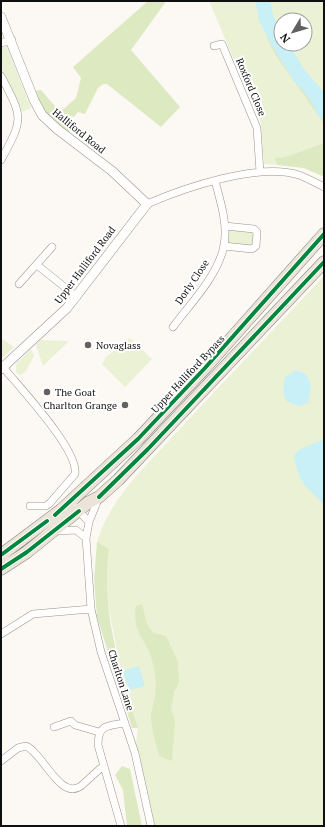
<svg xmlns="http://www.w3.org/2000/svg" width="325" height="827" viewBox="0 0 325 827" font-family="'PT Serif',serif">
<style>
.green{fill:#ebf1d4}
.forest{fill:#dde9c1}
.water{fill:#caf0f7}
.lines{fill:none;stroke-linecap:round;stroke-linejoin:round}
.river{stroke:#caf0f7;stroke-width:15}
.minor-casing{stroke:#969492;stroke-width:8}
.tertiary-casing{stroke:#969492;stroke-width:10}
.primary-casing{stroke:#83827f;stroke-width:13}
.minor{stroke:#fffefd;stroke-width:7}
.tertiary{stroke:#fffefd;stroke-width:9}
.primary{stroke:#ede4d9;stroke-width:12}
.cycleway-casing{stroke:#fff;stroke-width:6}
.cycleway{stroke:#00873e;stroke-width:4}
.poi-dot{fill:#62615f;stroke:#fff;stroke-width:1.5}
.labels{text-anchor:middle;dominant-baseline:central;stroke-width:4;stroke-linejoin:round;paint-order:stroke}
.street-label{font-size:10px;fill:#0f0f0f;stroke:#fff}
.poi-label{font-size:10px;fill:#0f0f0f;stroke:#fff;text-anchor:start}
</style>
<rect width="100%" height="100%" fill="#fcf9f4"/>
<path class="green" d="M 209,1 L 255,1 L 276,56 L 324,124 L 324,143 L 285,157 L 276,158 L 277,165 L 264,164 L 261,123 Z
M 265,1 L 324,1 L 324,102 L 321,95 L 300,71 L 284,44 L 305,44 L 305,20 L 281,20 L 281,39 L 270,17 Z
M 6,45 L 31,108 L 22,112 L 1,68 L 1,46 Z
M 225,226 L 254,229 L 256,246 L 224,246 Z
M 324,276 L 324,826 L 151,826 L 135,753 L 138,728 L 121,672 L 107,598 L 105,572 L 109,549 L 97,542 C 110,498 146,466 176,433 C 225,380 275,328 324,276 Z
M 1,338 L 14,347 L 1,359 Z
M 130,338 L 152,359 L 125,387 L 102,364 L 106,357 Z
M 40,340 L 69,341 L 43,366 L 36,345 Z
M 31,349 L 34,356 L 26,371 L 20,376 L 16,372 L 16,364 Z"/>
<path class="forest" d="M 148,1 L 164,1 L 165,3 L 131,50 L 180,107 L 161,127 L 107,84 L 103,84 L 98,88 L 85,114 L 78,112 L 74,117 L 66,115 L 63,119 L 72,127 L 68,134 L 40,107 L 34,91 L 41,90 L 60,112 L 76,98 L 81,78 L 73,67 Z
M 255,1 L 261,1 L 263,18 L 271,35 L 295,74 L 316,98 L 324,116 L 324,124 L 276,56 L 267,38 Z
M 324,143 L 324,177 L 304,168 L 277,165 L 275,158 L 285,157 Z
M 97,542 L 109,549 C 100,610 121,671 138,728 L 132,728 L 97,617 L 94,579 Z
M 142,604 L 147,624 L 153,633 L 166,636 L 178,662 L 179,682 L 174,692 L 171,709 L 175,721 L 172,761 L 159,756 C 156,743 151,729 151,714 C 152,708 154,703 155,697 C 157,685 155,671 152,660 C 146,637 132,635 136,606 Z
M 122,766 L 130,769 L 142,826 L 127,826 L 123,790 L 115,775 Z"/>
<path class="water" d="M 296,370 L 306,374 L 311,385 L 308,403 L 299,406 L 286,401 L 283,390 L 285,377 Z
M 321,440 L 324,442 L 324,505 C 304,482 300,488 294,455 L 299,450 Z
M 139,666 L 145,686 L 129,690 L 123,671 Z"/>
<g class="lines">
<path class="river" d="M 263,1 L 266,18 L 276,38 L 299,75 L 317,96 L 324,111"/>
<g class="minor-casing">
<path id="minor" d="M 1,43 L 12,40
M 214,46 L 222,44 L 257,128 L 260,172
M 1,76 C 23,118 24,118 1,160
M 147,204 C 184,188 259,162 299,175 C 307,178 316,183 324,187
M 224,246 L 252,249 L 256,246 L 257,232 L 254,229 L 225,226
M 37,265 L 77,297
M 19,284 L 52,247
M 173,327 C 190,304 215,279 223,250 C 229,228 221,203 215,181
M 3,367 C 19,387 79,450 75,474 L 50,503 L 46,506 L 30,506
M 99,497 L 89,522 L 86,538 L 91,609 L 101,652 L 135,753 L 151,826
M 65,508 L 74,506 L 89,522
M 55,531 L 76,530 L 86,538
M 1,634 L 33,614 L 91,609
M 54,727 L 71,721 L 75,725 L 99,732
M 1,761 L 18,748 L 26,746 C 43,753 60,801 81,786 L 103,766
M 121,826 L 98,745 C 98,724 108,726 125,723"/>
</g>
<g class="tertiary-casing">
<path id="tertiary" d="M 1,17 L 34,100 L 42,115 L 57,129 L 112,171 L 147,204 L 67,308 L 1,369"/>
</g>
<g class="primary-casing">
<path id="primary" d="M 1,555 L 61,510 L 138,439 L 205,368 L 324,234
M 1,569 L 27,552 L 89,502 L 99,497 L 118,480 L 324,262"/>
</g>
<use href="#minor" class="minor"/>
<use href="#tertiary" class="tertiary"/>
<use href="#primary" class="primary"/>
<g class="cycleway-casing">
<path id="cycleway" d="M 99,497 L 148,449 L 324,262
M 55,515 L 138,439 L 205,368 L 324,234
M 1,555 L 47,521
M 1,569 L 27,552 L 79,511"/>
</g>
<use href="#cycleway" class="cycleway"/>
</g>
<g class="poi-dot">
<circle cx="88" cy="345" r="4"/>
<circle cx="47" cy="392" r="4"/>
<circle cx="125" cy="405" r="4"/>
</g>
<g class="labels">
<g class="street-label">
<text transform="translate(251 87) rotate(67)">Roxford Close</text>
<text transform="translate(79 131) rotate(39)">Halliford Road</text>
<text transform="translate(85 265) rotate(-53)">Upper Halliford Road</text>
<text transform="translate(192 282) rotate(-56)">Dorly Close</text>
<text transform="translate(188 374) rotate(-47)">Upper Halliford Bypass</text>
<text transform="translate(121 680) rotate(72)">Charlton Lane</text>
</g>
<g class="poi-label">
<text x="96" y="345">Novaglass</text>
<text x="55" y="392">The Goat</text>
<text x="117" y="405" text-anchor="end">Charlton Grange</text>
</g>
</g>
<rect width="325" height="827" fill="none" stroke="#0f0f0f" stroke-width="4"/>
<g transform="translate(293 32) rotate(232)"><circle r="19" fill="#ffffff" stroke="#9f9f9f"/>
<path d="M0-3L7 15L0 10L-7 15Z" fill="#62615f"/>
<text y="-6" font-size="11" font-weight="bold" text-anchor="middle" fill="#0f0f0f">N</text>
</g>
</svg>
